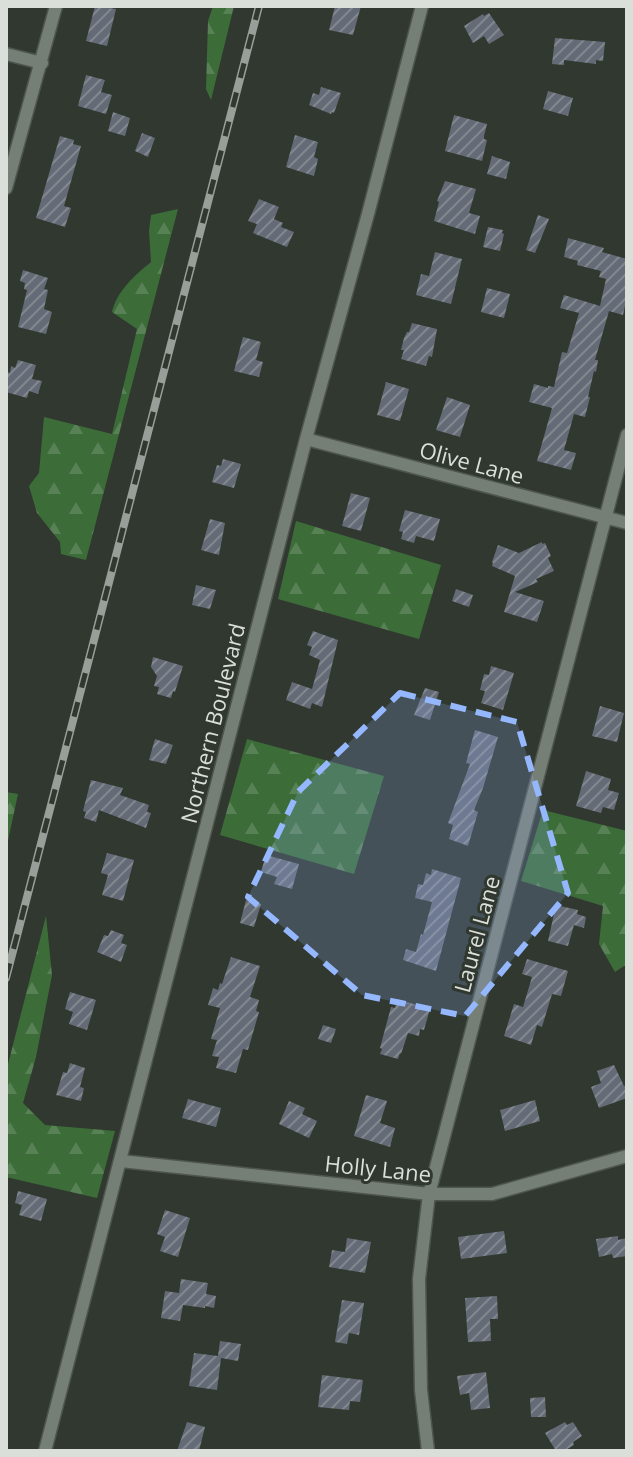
<svg xmlns="http://www.w3.org/2000/svg" width="633" height="1457" viewBox="0 0 633 1457" font-family="'Open Sans',sans-serif">
<style>
.forest{fill:url(#forest-firs)}
.building{fill:url(#building-hatch)}
.lines{fill:none;stroke-linecap:round;stroke-linejoin:round}
.street-casing{stroke:#4e554e;stroke-width:15}
.street{stroke:#767f75;stroke-width:12}
.rail-casing{stroke:#989e98;stroke-width:8}
.rail{stroke:#30382f;stroke-width:5;stroke-dasharray:15;stroke-linecap:butt}
.marked{fill:#94b7fd;fill-opacity:0.2;stroke:#94b7fd;stroke-width:6;stroke-dasharray:16 10;stroke-linejoin:round}
.labels{text-anchor:middle;dominant-baseline:central;stroke-width:6;stroke-linejoin:round;paint-order:stroke}
.street-label{font-size:22px;fill:#dadfda;stroke:#30382f}
</style>
<defs>
<pattern id="forest-firs" width="22" height="20" patternUnits="userSpaceOnUse" patternTransform="scale(2)"><rect width="22" height="20" fill="#3c6d39"/><path d="M5 1l3.5 6h-7zM16 11l3.5 6h-7z" fill="#588155"/></pattern>
<pattern id="building-hatch" width="6" height="6" patternUnits="userSpaceOnUse" patternTransform="scale(2)"><rect width="6" height="6" fill="#656b76"/><path d="M-1 1l2-2M0 6l6-6M5 7l2-2" fill="none" stroke="#82878f"/></pattern>
</defs>
<rect width="100%" height="100%" fill="#30382f"/>
<path class="forest" d="M 213,6 L 234,6 L 211,100 L 206,89 L 208,21 Z
M 178,209 L 86,560 L 61,554 L 60,542 L 37,513 L 29,486 L 39,473 L 44,417 L 112,434 L 137,329 L 112,312 C 117,291 134,276 151,262 L 149,231 L 151,215 Z
M 296,521 L 441,565 L 419,639 L 278,599 Z
M 247,739 L 384,776 L 354,874 L 220,835 Z
M 6,792 L 18,794 L 6,850 Z
M 543,810 L 627,831 L 627,964 L 615,972 L 599,944 L 603,906 L 521,881 Z
M 46,916 L 52,975 L 36,1057 L 23,1103 L 45,1125 L 115,1131 L 97,1198 L 6,1177 L 6,1072 Z"/>
<path class="building" d="M 95,6 L 116,9 L 107,46 L 86,41 Z
M 335,6 L 361,6 L 353,35 L 329,30 Z
M 489,13 L 504,35 L 489,44 L 484,36 L 473,43 L 464,26 L 483,14 L 484,16 Z
M 555,38 L 605,42 L 603,61 L 596,60 L 596,64 L 564,60 L 564,65 L 552,64 Z
M 86,75 L 105,80 L 101,92 L 112,95 L 106,114 L 78,106 Z
M 321,87 L 341,93 L 334,113 L 332,112 L 331,114 L 309,105 L 313,93 L 319,95 Z
M 548,91 L 573,98 L 568,116 L 543,109 Z
M 113,112 L 130,118 L 125,136 L 108,131 Z
M 454,115 L 487,124 L 484,136 L 484,139 L 487,140 L 482,161 L 445,151 Z
M 142,133 L 155,138 L 148,157 L 135,151 Z
M 295,135 L 318,142 L 314,157 L 318,159 L 314,176 L 286,167 Z
M 60,136 L 74,140 L 73,144 L 81,146 L 64,206 L 71,208 L 65,227 L 36,218 Z
M 492,156 L 510,162 L 506,179 L 487,174 Z
M 445,181 L 476,189 L 469,213 L 480,216 L 475,234 L 434,221 L 439,202 L 437,201 Z
M 259,199 L 279,207 L 274,219 L 283,223 L 281,227 L 294,232 L 287,247 L 253,233 L 257,224 L 248,221 Z
M 538,215 L 549,219 L 535,253 L 526,250 Z
M 488,227 L 503,230 L 502,233 L 504,234 L 500,251 L 483,247 Z
M 568,238 L 604,248 L 602,252 L 627,259 L 627,297 L 623,315 L 609,311 L 595,360 L 598,360 L 596,372 L 594,371 L 588,397 L 590,397 L 585,417 L 574,414 L 564,450 L 576,453 L 571,470 L 537,461 L 552,408 L 529,402 L 534,384 L 548,388 L 548,386 L 554,387 L 562,352 L 567,353 L 579,313 L 560,308 L 564,295 L 600,306 L 606,279 L 599,277 L 601,271 L 577,265 L 578,261 L 564,257 Z
M 435,252 L 462,259 L 451,304 L 416,295 L 421,274 L 429,276 Z
M 23,270 L 48,278 L 44,289 L 48,290 L 44,309 L 52,312 L 46,334 L 18,327 L 27,290 L 24,289 L 25,283 L 20,281 Z
M 487,288 L 510,294 L 504,318 L 481,312 Z
M 412,323 L 437,329 L 432,357 L 429,356 L 426,366 L 401,359 L 404,350 L 401,350 L 404,338 L 407,332 L 409,332 Z
M 243,337 L 261,342 L 256,360 L 263,362 L 259,377 L 234,371 Z
M 18,360 L 36,365 L 32,379 L 42,381 L 38,394 L 29,391 L 27,398 L 6,392 L 6,371 L 10,373 L 11,366 L 15,368 Z
M 386,382 L 409,389 L 400,421 L 377,415 Z
M 447,397 L 470,405 L 460,437 L 436,430 Z
M 223,459 L 241,464 L 234,488 L 212,482 L 217,465 L 221,466 Z
M 351,493 L 370,498 L 361,531 L 342,526 Z
M 405,510 L 440,519 L 434,541 L 416,536 L 414,543 L 401,539 L 403,532 L 399,531 Z
M 210,519 L 225,523 L 219,555 L 201,550 Z
M 542,542 L 542,544 L 545,543 L 551,556 L 548,558 L 554,571 L 536,579 L 538,582 L 515,592 L 544,601 L 537,622 L 504,612 L 515,576 L 492,566 L 493,563 L 492,562 L 498,545 L 519,553 Z
M 196,585 L 216,590 L 210,609 L 192,605 Z
M 456,589 L 473,595 L 469,607 L 452,601 Z
M 313,631 L 338,640 L 322,707 L 312,703 L 310,709 L 286,700 L 292,682 L 312,689 L 320,660 L 309,655 L 312,647 L 307,645 Z
M 153,657 L 183,666 L 175,692 L 173,691 L 171,698 L 157,694 L 159,687 L 154,686 L 157,676 L 151,667 Z
M 491,666 L 514,673 L 503,710 L 481,703 L 485,691 L 480,690 L 484,674 L 489,675 Z
M 425,688 L 439,692 L 430,720 L 414,715 Z
M 600,706 L 624,713 L 617,742 L 592,736 Z
M 475,730 L 498,737 L 483,788 L 474,810 L 478,812 L 468,846 L 449,839 L 453,825 L 448,823 L 470,764 L 466,763 Z
M 155,739 L 173,745 L 166,764 L 149,760 Z
M 586,771 L 611,779 L 608,790 L 619,793 L 614,810 L 603,807 L 601,813 L 576,806 Z
M 91,780 L 123,788 L 120,795 L 149,805 L 147,812 L 151,813 L 146,828 L 99,810 L 96,822 L 84,818 L 86,812 L 83,811 Z
M 107,853 L 134,860 L 123,901 L 102,895 L 108,875 L 101,873 Z
M 266,855 L 299,864 L 292,889 L 274,884 L 277,877 L 261,872 Z
M 432,869 L 461,878 L 436,971 L 403,960 L 406,949 L 416,952 L 421,934 L 423,935 L 432,902 L 415,898 L 418,884 L 423,885 L 426,873 L 431,875 Z
M 246,900 L 261,904 L 254,927 L 240,923 Z
M 556,905 L 578,910 L 577,914 L 586,917 L 584,928 L 574,925 L 568,946 L 548,941 Z
M 111,930 L 124,935 L 121,943 L 127,945 L 121,962 L 97,952 L 104,935 L 108,936 Z
M 231,957 L 260,966 L 250,997 L 259,1000 L 256,1011 L 259,1012 L 248,1050 L 243,1049 L 236,1073 L 216,1068 L 219,1057 L 212,1056 L 217,1040 L 211,1039 L 220,1008 L 208,1005 L 213,988 L 218,990 L 220,983 L 222,984 Z
M 527,959 L 568,971 L 561,996 L 552,994 L 542,1027 L 537,1025 L 531,1045 L 504,1036 L 514,1004 L 523,1007 L 532,977 L 522,974 Z
M 70,992 L 96,1000 L 87,1030 L 69,1024 L 73,1012 L 65,1009 Z
M 397,999 L 430,1009 L 424,1030 L 420,1029 L 419,1036 L 408,1033 L 401,1054 L 400,1053 L 398,1059 L 380,1054 L 382,1049 L 380,1048 L 391,1007 L 395,1008 Z
M 323,1025 L 336,1029 L 331,1043 L 318,1039 Z
M 70,1063 L 85,1068 L 80,1087 L 84,1088 L 81,1101 L 56,1095 L 63,1072 L 67,1073 Z
M 614,1065 L 624,1086 L 627,1085 L 627,1098 L 599,1108 L 591,1087 L 601,1083 L 597,1071 Z
M 366,1095 L 387,1101 L 380,1123 L 395,1128 L 390,1147 L 354,1136 Z
M 188,1099 L 221,1108 L 216,1127 L 182,1118 Z
M 535,1100 L 540,1121 L 505,1131 L 500,1110 Z
M 289,1101 L 305,1108 L 302,1114 L 317,1121 L 309,1138 L 279,1124 Z
M 18,1191 L 47,1199 L 41,1221 L 19,1215 L 22,1205 L 15,1203 Z
M 165,1210 L 190,1218 L 178,1257 L 160,1251 L 165,1237 L 157,1234 Z
M 504,1231 L 507,1253 L 461,1259 L 458,1237 Z
M 618,1236 L 618,1240 L 627,1238 L 627,1256 L 613,1258 L 612,1254 L 599,1257 L 596,1239 Z
M 347,1238 L 371,1242 L 365,1273 L 329,1267 L 332,1250 L 345,1252 Z
M 181,1279 L 208,1283 L 206,1294 L 216,1296 L 214,1308 L 205,1306 L 205,1308 L 183,1305 L 180,1321 L 161,1318 L 165,1291 L 179,1293 Z
M 497,1296 L 498,1319 L 490,1319 L 491,1341 L 468,1342 L 465,1298 Z
M 342,1300 L 364,1303 L 359,1335 L 349,1333 L 347,1344 L 335,1342 Z
M 220,1341 L 241,1344 L 238,1361 L 221,1358 L 217,1390 L 189,1386 L 194,1353 L 218,1356 Z
M 486,1372 L 490,1408 L 471,1410 L 469,1393 L 460,1395 L 457,1376 Z
M 322,1375 L 363,1380 L 360,1402 L 350,1401 L 349,1410 L 318,1407 Z
M 545,1397 L 546,1417 L 531,1417 L 530,1398 Z
M 187,1422 L 205,1427 L 199,1451 L 177,1451 Z
M 565,1422 L 567,1425 L 573,1422 L 582,1436 L 573,1442 L 574,1445 L 564,1451 L 556,1451 L 545,1433 Z"/>
<g class="lines">
<g class="street-casing">
<path id="street" d="M 6,54 L 42,63
M 6,188 L 56,6
M 306,439 L 627,523
M 121,1161 L 429,1194 L 492,1194 L 627,1156
M 45,1451 L 306,439 L 368,214 L 422,6
M 428,1451 L 421,1390 L 419,1279 L 429,1194 L 627,435"/>
</g>
<use href="#street" class="street"/>
<g class="rail-casing">
<path id="rail" d="M 6,978 L 259,6"/>
</g>
<use href="#rail" class="rail"/>
</g>
<path class="marked" d="M 400,693 L 517,722 L 568,893 L 465,1016 L 362,995 L 248,897 L 298,792 Z"/>
<g class="labels">
<g class="street-label">
<text transform="translate(472 462) rotate(15)">Olive Lane</text>
<text transform="translate(212 723) rotate(-76)">Northern Boulevard</text>
<text transform="translate(476 934) rotate(-75)">Laurel Lane</text>
<text transform="translate(378 1168) rotate(6)">Holly Lane</text>
</g>
</g>
<rect width="633" height="1457" fill="none" stroke="#dadfda" stroke-width="16"/>
</svg>
